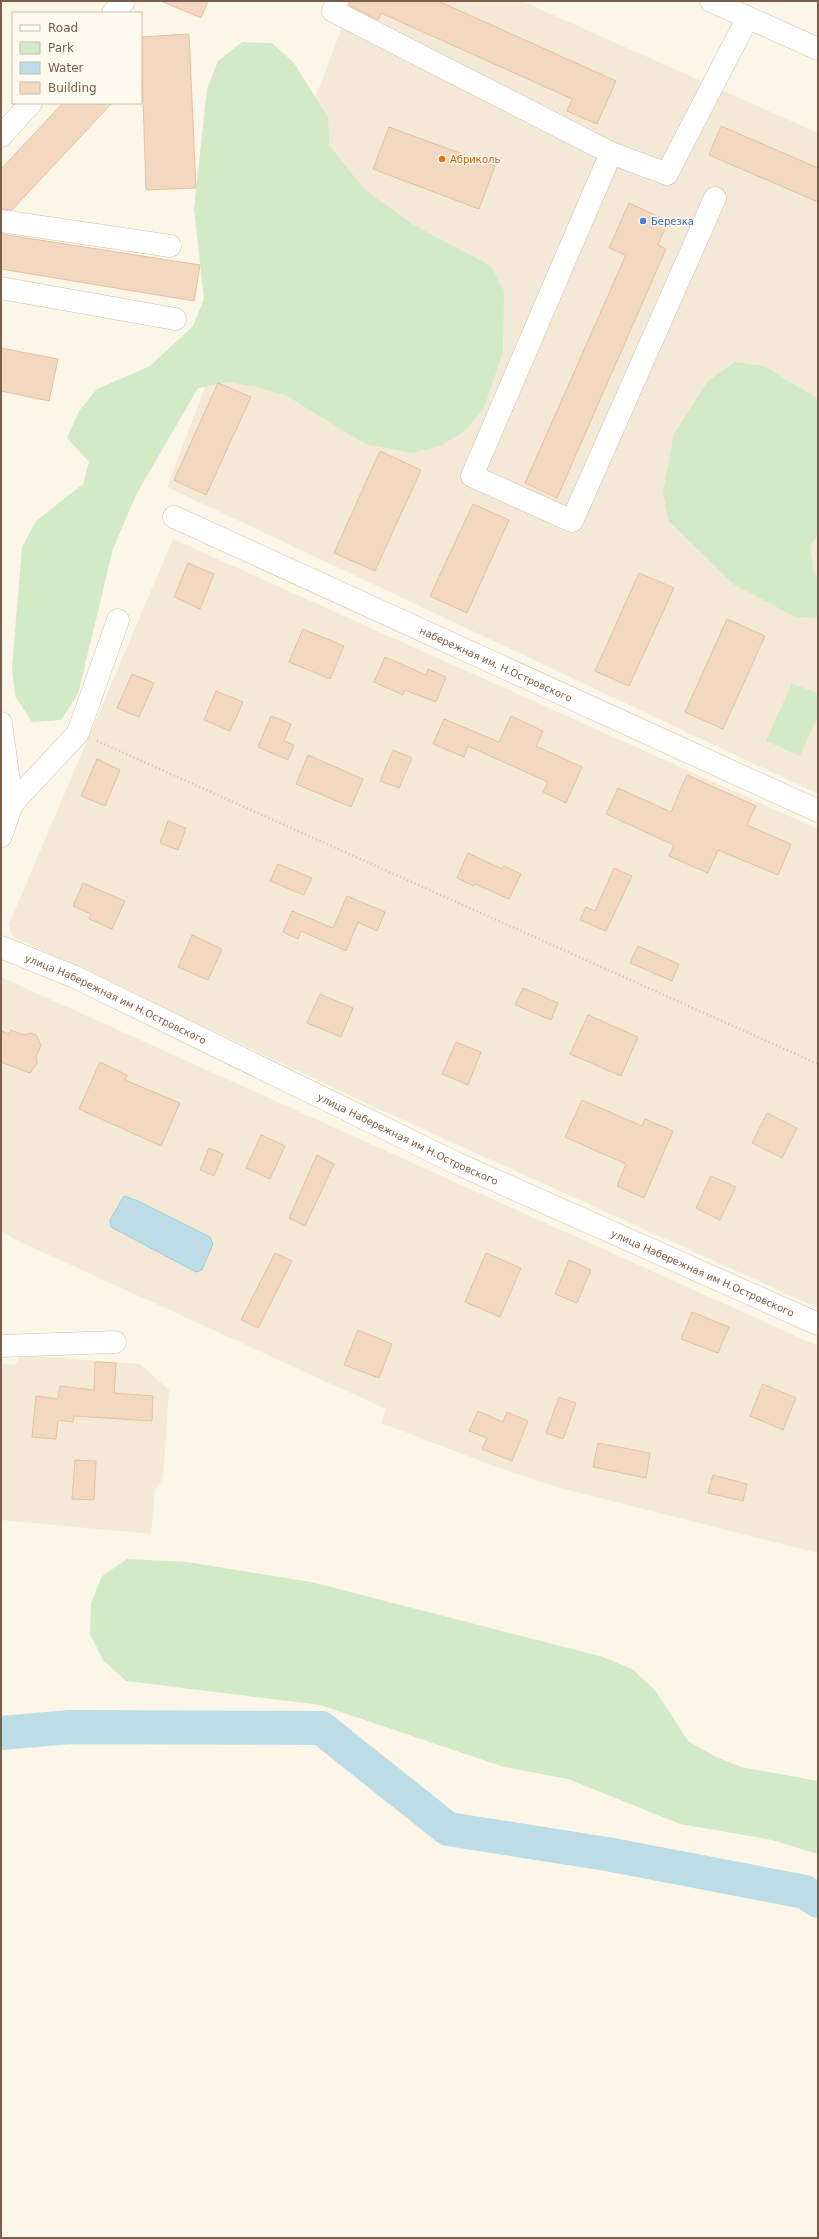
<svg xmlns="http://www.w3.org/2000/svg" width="819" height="2239" viewBox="0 0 819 2239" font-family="'DejaVu Sans',sans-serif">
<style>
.residential{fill:#f4e9d7}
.green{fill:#d2eac6}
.water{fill:#bcdce6;stroke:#a3cbd8}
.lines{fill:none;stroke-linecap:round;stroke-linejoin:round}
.river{stroke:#bcdce6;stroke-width:34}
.building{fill:#f2d8c0;stroke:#e4c1a1}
.minor-casing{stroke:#cebfae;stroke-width:23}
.path{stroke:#d7bca3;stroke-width:2.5;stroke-dasharray:1 3;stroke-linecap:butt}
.minor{stroke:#fff;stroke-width:22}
.food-dot{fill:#e8710a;stroke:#fffaef;stroke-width:1.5}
.shop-dot{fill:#3f7fe0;stroke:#fffaef;stroke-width:1.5}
.labels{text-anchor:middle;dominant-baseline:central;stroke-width:3;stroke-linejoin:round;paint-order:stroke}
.food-label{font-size:10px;fill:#c56008;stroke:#fffaef;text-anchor:start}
.shop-label{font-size:10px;fill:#366cbe;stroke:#fffaef;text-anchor:start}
.street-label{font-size:10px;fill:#775f4c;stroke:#fffaef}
</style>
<rect width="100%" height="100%" fill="#fcf6e8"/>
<path class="residential" d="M 352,1 L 522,1 L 818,133 L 818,794 L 167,487 Z
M 173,539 L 818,829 L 818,1308 L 383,1111 L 12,936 L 9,924 Z
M 1,977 L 818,1346 L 818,1553 L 556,1487 L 502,1469 L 381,1423 L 386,1409 L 16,1240 L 1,1231 Z
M 21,1355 L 140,1364 L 169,1390 L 163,1478 L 155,1490 L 151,1534 L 1,1520 L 1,1363 L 15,1365 Z"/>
<path class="green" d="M 242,42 L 272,43 L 294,63 L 328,117 L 329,145 L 365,190 L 412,224 L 491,266 L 504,291 L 503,352 L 484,408 L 465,431 L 440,446 L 411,453 L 365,444 L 287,396 L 258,387 L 228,382 L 198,388 L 136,495 L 113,549 L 78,694 L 61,720 L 32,722 L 15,696 L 12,667 L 22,547 L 36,521 L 83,484 L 89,462 L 67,438 L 79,411 L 97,389 L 150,366 L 193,326 L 204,299 L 194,209 L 207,89 L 218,61 Z
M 735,362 L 764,366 L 818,399 L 818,534 L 810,546 L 814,574 L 818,578 L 818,618 L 796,617 L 733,584 L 668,520 L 663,492 L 674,434 L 708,381 Z
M 792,683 L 818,694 L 818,716 L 800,756 L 766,741 Z
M 127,1559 L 187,1562 L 311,1582 L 603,1657 L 632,1669 L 655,1690 L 688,1741 L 714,1756 L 741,1767 L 818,1781 L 818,1854 L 772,1840 L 680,1824 L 568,1779 L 504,1767 L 320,1705 L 126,1681 L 103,1660 L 90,1634 L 91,1603 L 102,1576 Z"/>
<path class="water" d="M 124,1196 L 136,1200 L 210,1237 L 213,1244 L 202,1270 L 196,1272 L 192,1270 L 111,1227 L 110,1220 Z"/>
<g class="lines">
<path class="river" d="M 1,1733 L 70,1727 L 321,1728 L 448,1829 L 607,1854 L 805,1892 L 818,1901"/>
</g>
<path class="building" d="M 161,1 L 208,1 L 201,18 Z
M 349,1 L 438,1 L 616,81 L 597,124 L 567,111 L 572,99 L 381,13 L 378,20 L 349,5 Z
M 189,34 L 196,188 L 146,190 L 141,37 Z
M 63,103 L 112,103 L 12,210 L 1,209 L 1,169 Z
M 721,126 L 818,168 L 818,202 L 709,155 Z
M 389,127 L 495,166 L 479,209 L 373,169 Z
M 629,203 L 668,221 L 658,245 L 666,249 L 557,498 L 525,483 L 626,255 L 609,248 Z
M 1,234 L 200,265 L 194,301 L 1,269 Z
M 1,348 L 58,359 L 49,401 L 1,391 Z
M 218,383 L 251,397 L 206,495 L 174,480 Z
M 380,451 L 421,470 L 375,571 L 334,553 Z
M 473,504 L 509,520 L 467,613 L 430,596 Z
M 188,563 L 214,574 L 200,609 L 174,597 Z
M 639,573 L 674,588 L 629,686 L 595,671 Z
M 727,619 L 765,636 L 723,729 L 685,712 Z
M 303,629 L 344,646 L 330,679 L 289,662 Z
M 385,657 L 426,675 L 428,669 L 446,677 L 436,702 L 405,690 L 403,695 L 374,682 Z
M 132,674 L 154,683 L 139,717 L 117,708 Z
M 216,691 L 243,702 L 230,731 L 204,720 Z
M 271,716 L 291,724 L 284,741 L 294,745 L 288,760 L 258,747 Z
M 511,716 L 543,731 L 536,746 L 582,767 L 566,803 L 543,792 L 548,782 L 468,746 L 464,757 L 433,744 L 444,719 L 499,742 Z
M 393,750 L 412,758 L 399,788 L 380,781 Z
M 308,755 L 363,779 L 351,807 L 296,784 Z
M 97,759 L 120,770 L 105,806 L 81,796 Z
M 687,775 L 756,806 L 747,825 L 791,844 L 778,875 L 718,850 L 708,873 L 669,856 L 674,845 L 606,814 L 618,788 L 671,812 Z
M 168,821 L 186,828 L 178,850 L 160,843 Z
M 468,853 L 502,869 L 504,866 L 521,874 L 509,899 L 475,884 L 474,886 L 457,878 Z
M 278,864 L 312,878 L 304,895 L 270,881 Z
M 614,868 L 632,876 L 606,931 L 580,920 L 586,907 L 595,911 Z
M 83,883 L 125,901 L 112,929 L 89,919 L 91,914 L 73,906 Z
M 347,896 L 385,912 L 377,931 L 358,922 L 346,951 L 301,931 L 298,939 L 283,932 L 292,911 L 333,928 Z
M 192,935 L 222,949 L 208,980 L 178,967 Z
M 638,946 L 679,964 L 672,981 L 630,963 Z
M 523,988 L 558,1003 L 551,1020 L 515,1005 Z
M 320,994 L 353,1008 L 341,1037 L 307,1023 Z
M 588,1015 L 638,1037 L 621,1076 L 570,1054 Z
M 11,1030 L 24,1035 L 30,1033 L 36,1035 L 41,1045 L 36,1057 L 37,1063 L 30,1073 L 1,1062 L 1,1031 L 9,1034 Z
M 456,1042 L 481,1052 L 468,1085 L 442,1074 Z
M 100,1062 L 127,1075 L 125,1080 L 180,1103 L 161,1146 L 79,1109 Z
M 582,1100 L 642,1126 L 645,1119 L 673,1131 L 644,1198 L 617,1186 L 626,1164 L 565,1137 Z
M 767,1113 L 797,1128 L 782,1158 L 752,1143 Z
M 261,1135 L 285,1146 L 270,1179 L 246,1168 Z
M 209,1148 L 223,1154 L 214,1176 L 200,1170 Z
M 317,1155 L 334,1164 L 305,1226 L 289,1218 Z
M 711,1176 L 736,1187 L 720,1220 L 696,1208 Z
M 275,1253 L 292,1261 L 258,1328 L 241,1320 Z
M 486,1253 L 521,1268 L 500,1317 L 465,1302 Z
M 569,1260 L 591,1270 L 577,1303 L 555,1294 Z
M 692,1312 L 729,1327 L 718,1353 L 681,1339 Z
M 358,1330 L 392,1344 L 379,1378 L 344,1365 Z
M 95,1362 L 116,1363 L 114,1393 L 153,1396 L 152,1421 L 74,1416 L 73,1422 L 58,1420 L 56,1439 L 32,1437 L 36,1396 L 58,1399 L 60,1386 L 94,1390 Z
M 763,1384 L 796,1398 L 783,1430 L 750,1416 Z
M 559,1397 L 576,1403 L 563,1439 L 546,1433 Z
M 478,1411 L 503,1422 L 507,1412 L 528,1421 L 512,1461 L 482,1449 L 487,1438 L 469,1431 Z
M 598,1443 L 650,1453 L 646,1478 L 593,1467 Z
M 75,1460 L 96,1461 L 94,1500 L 72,1499 Z
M 713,1475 L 747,1484 L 743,1501 L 708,1493 Z"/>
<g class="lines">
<g class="minor-casing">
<g id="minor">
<path d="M 337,1 L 333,11 L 611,153 L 667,174 L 747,19"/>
<path d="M 711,1 L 818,49"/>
<path d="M 113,13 L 124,1"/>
<path d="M 1,136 L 31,103"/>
<path d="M 611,153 L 472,476 L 572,521 L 715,198"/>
<path d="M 1,221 L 170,246"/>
<path d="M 1,288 L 175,319"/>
<path id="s1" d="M 174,517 L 818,811"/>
<path d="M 1,723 L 12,804"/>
<path d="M 1,836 L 12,804 L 78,733 L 118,620"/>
<path id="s2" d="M 1,947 L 75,977 L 456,1163 L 818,1324"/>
<path d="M 1,1346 L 115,1342"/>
</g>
</g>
<path class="path" d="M 97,741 L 818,1064"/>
<use href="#minor" class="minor"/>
</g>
<circle class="food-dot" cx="442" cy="159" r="4"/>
<circle class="shop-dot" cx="643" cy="221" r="4"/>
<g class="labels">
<g class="food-label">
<text x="450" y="159">Абриколь</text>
</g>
<g class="shop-label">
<text x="651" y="221">Березка</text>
</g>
<g class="street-label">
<text stroke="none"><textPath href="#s1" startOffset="354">набережная им. Н.Островского</textPath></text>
<text stroke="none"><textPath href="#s2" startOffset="126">улица Набережная им Н.Островского</textPath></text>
<text stroke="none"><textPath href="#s2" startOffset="450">улица Набережная им Н.Островского</textPath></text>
<text stroke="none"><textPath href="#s2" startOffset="774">улица Набережная им Н.Островского</textPath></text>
</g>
</g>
<rect width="819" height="2239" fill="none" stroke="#775f4c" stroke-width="4"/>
<rect x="12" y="12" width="130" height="92" fill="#fffaef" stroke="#c9bcae"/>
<rect x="20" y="25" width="20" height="6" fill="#ffffff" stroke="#c9bcae"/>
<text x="48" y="32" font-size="12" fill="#775f4c">Road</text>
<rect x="20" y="42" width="20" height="12" fill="#d2eac6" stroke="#c9bcae"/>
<text x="48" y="52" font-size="12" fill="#775f4c">Park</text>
<rect x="20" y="62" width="20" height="12" fill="#bcdce6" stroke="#c9bcae"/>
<text x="48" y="72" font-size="12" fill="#775f4c">Water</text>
<rect x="20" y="82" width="20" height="12" fill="#f2d8c0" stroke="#c9bcae"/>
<text x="48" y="92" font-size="12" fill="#775f4c">Building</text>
</svg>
